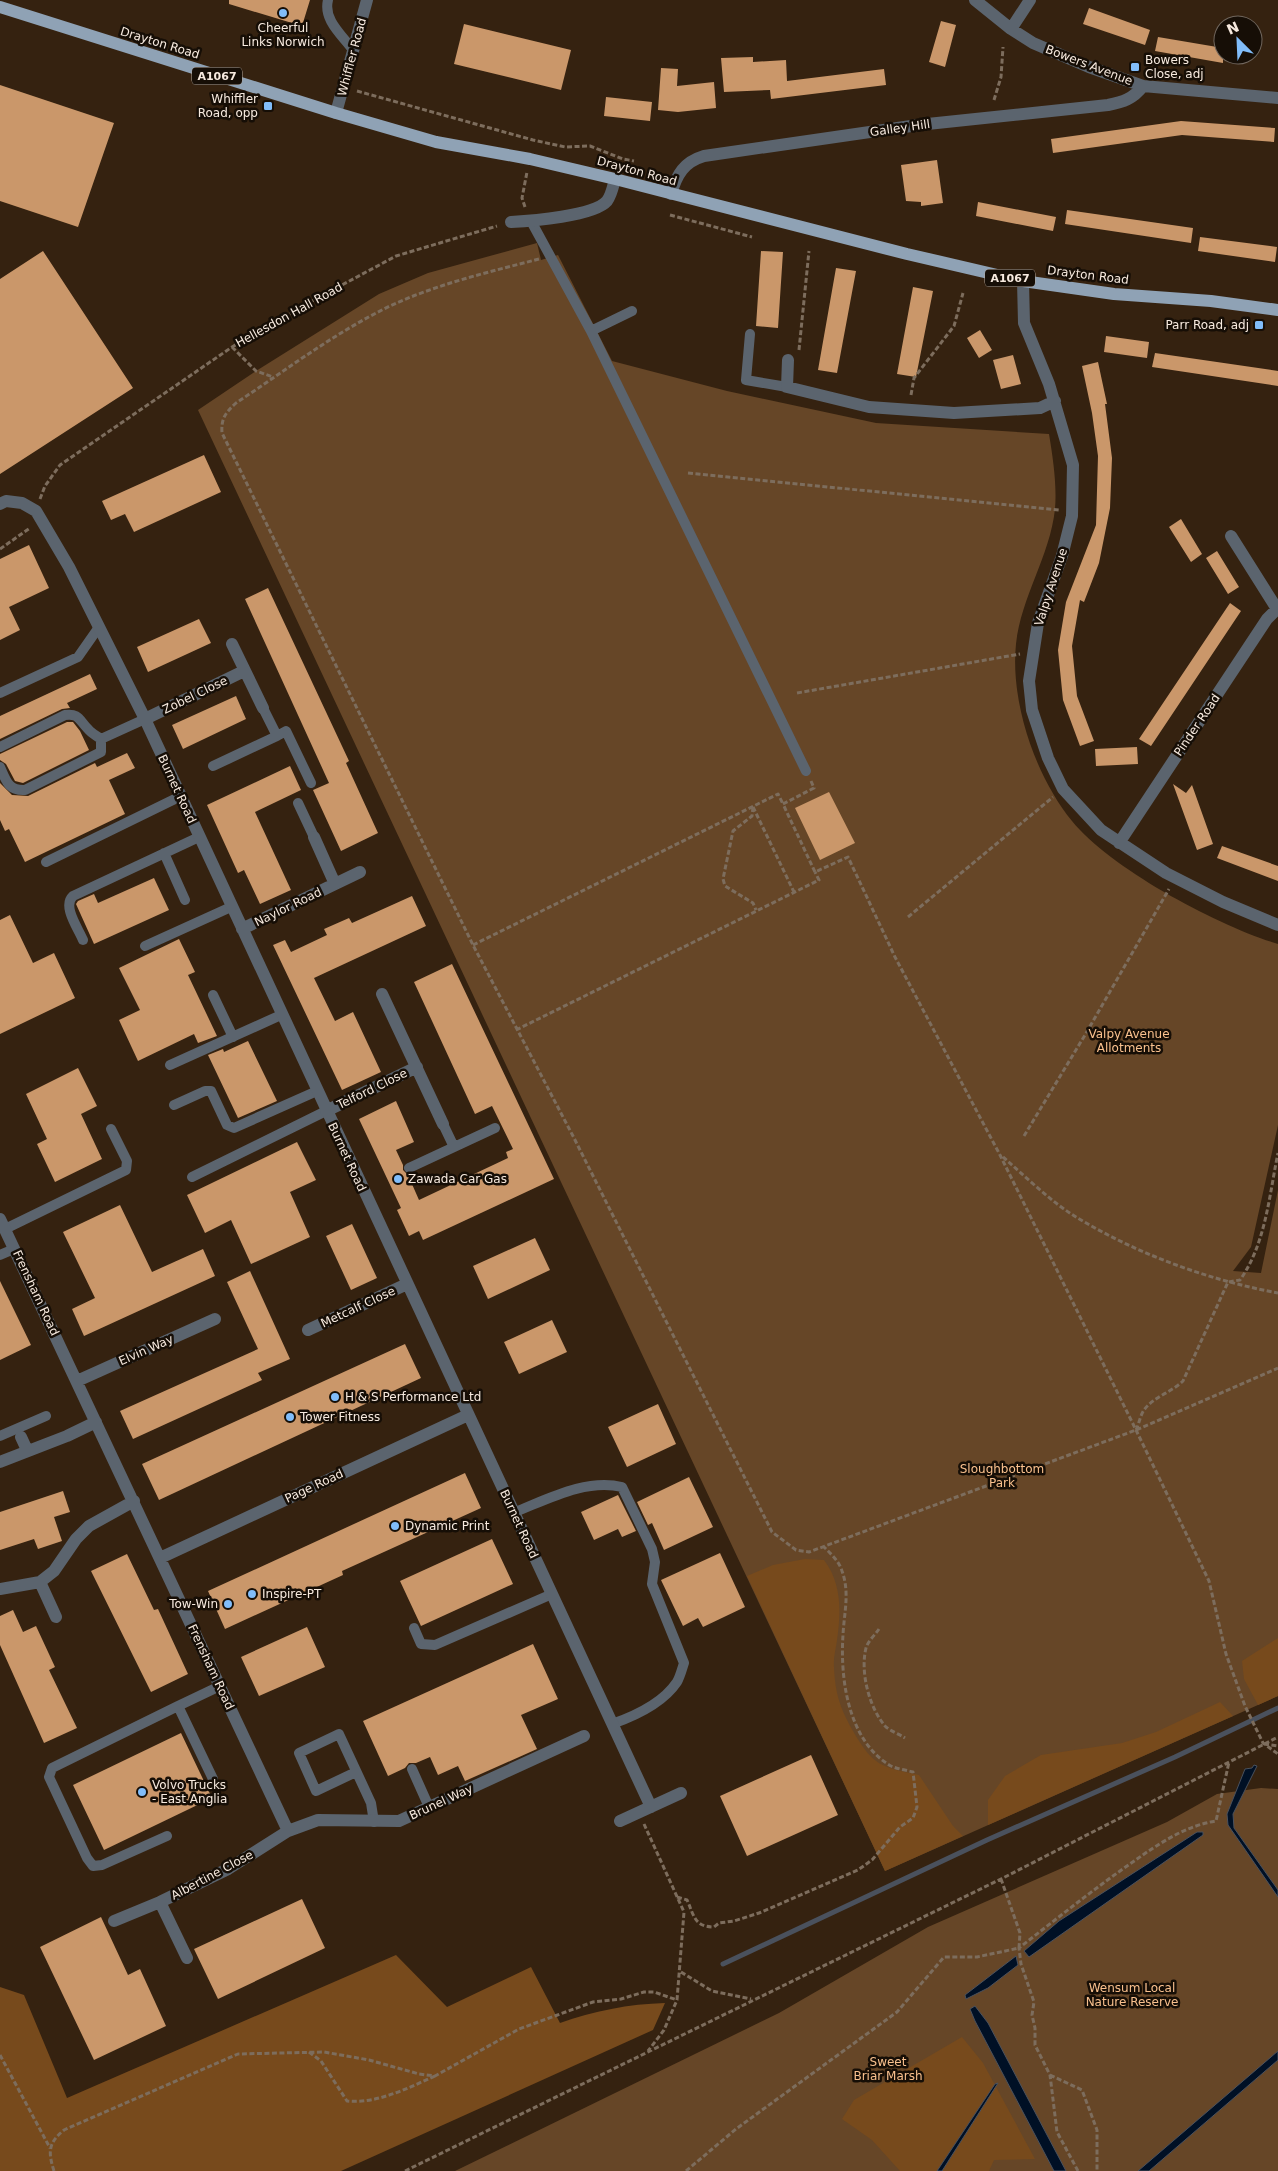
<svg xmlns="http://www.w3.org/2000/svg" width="1278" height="2171" viewBox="0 0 1278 2171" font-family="'DejaVu Sans',sans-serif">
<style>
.green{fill:#664627}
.forest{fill:#774a1c}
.water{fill:#001025;stroke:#4a515d}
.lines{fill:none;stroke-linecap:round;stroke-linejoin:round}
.stream{stroke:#4a515d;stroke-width:5}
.building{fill:#ca976a}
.path{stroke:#7d6d5d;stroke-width:3;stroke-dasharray:5 2.5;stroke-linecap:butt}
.service{stroke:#5b646e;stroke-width:10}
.minor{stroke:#5b646e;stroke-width:12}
.primary{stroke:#8fa2b5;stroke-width:12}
.poi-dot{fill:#81bdfa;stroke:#160e06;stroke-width:2}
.labels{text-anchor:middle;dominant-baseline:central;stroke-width:5;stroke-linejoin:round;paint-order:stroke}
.shield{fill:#160e06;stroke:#b4a89e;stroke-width:1}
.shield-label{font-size:11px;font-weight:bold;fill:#f7eadf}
.poi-label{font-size:12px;fill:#f7eadf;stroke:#160e06;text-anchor:start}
.street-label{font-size:12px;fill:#f7eadf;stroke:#160e06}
.park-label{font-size:12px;fill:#fac18e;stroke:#160e06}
</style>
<rect width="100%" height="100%" fill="#352210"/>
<path class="green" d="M 537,243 L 541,260 L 558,255 L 612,361 L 727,391 L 876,423 L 1049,434 C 1053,458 1057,485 1055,509 C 1050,556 1021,597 1016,644 C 1010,701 1035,776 1072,821 C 1111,869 1218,926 1278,944 L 1278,1125 L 1251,1247 L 1233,1271 L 1261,1273 L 1278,1190 L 1278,1696 L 885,1871 L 198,410 L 256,371 L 379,294 L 428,273 Z
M 1261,1788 L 1278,1789 L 1278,2171 L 455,2171 L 779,2013 L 928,1927 L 1167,1822 L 1217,1794 Z"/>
<path class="forest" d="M 805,1559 L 824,1560 C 842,1584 841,1612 837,1640 C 836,1649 833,1658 834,1667 C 835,1693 840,1708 853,1731 C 873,1766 881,1767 919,1775 L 953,1826 L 963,1836 L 885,1871 L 747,1576 L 773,1565 Z
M 1278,1638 L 1278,1696 L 1258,1705 L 1244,1679 L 1242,1661 Z
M 1220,1702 L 1233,1716 L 988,1825 L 988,1800 L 1005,1776 L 1041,1755 L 1122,1743 L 1156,1732 Z
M 396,1955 L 447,2007 L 531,1967 L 560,2023 C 593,2011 629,2004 665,2003 L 653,2030 L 341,2171 L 0,2171 L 0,1987 L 24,1995 L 67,2098 Z
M 962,2037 L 983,2063 L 1035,2159 L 994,2160 L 989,2171 L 900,2171 L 872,2140 L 842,2119 L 854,2100 Z"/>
<path class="water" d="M 1254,1765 L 1257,1766 L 1233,1814 L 1234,1828 L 1278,1890 L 1278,1897 L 1228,1825 L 1227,1814 L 1245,1769 L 1252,1768 Z
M 1197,1832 L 1203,1832 L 1203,1835 L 1029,1957 L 1024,1951 L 1059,1921 Z
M 1016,1956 L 1018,1965 L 988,1988 L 966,1999 L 965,1995 Z
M 975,2006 L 988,2023 L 1066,2171 L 1054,2171 L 975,2021 L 970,2009 Z
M 1278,2051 L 1278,2060 L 1149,2171 L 1138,2171 Z
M 998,2083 L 942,2171 L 937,2171 L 995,2084 Z"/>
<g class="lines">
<path class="stream" d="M 723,1964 L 987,1840 L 1175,1757 L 1278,1708"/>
</g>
<path class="building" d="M 229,0 L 310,0 L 302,26 L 229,4 Z
M 1089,8 L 1150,30 L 1145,45 L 1083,24 Z
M 941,21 L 956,25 L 945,67 L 929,62 Z
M 464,24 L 571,50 L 561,90 L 454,64 Z
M 1158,37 L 1223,48 L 1223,63 L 1155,51 Z
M 753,57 L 753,62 L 786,60 L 787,81 L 884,69 L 886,85 L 771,99 L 770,90 L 724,92 L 721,58 Z
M 661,68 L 678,69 L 677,86 L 714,82 L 716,108 L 678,112 L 658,110 Z
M 0,85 L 114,123 L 78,227 L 0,201 Z
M 606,97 L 652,102 L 650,121 L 604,116 Z
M 1181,121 L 1275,128 L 1274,142 L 1182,135 L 1053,153 L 1051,139 Z
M 937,160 L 943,203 L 921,206 L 921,202 L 906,201 L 901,165 Z
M 978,202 L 1056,217 L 1053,231 L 976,216 Z
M 1067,210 L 1193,228 L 1191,243 L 1065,224 Z
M 1200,237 L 1277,247 L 1275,262 L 1198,251 Z
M 43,251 L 133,388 L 0,474 L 0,279 Z
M 761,251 L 783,252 L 778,328 L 756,326 Z
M 836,268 L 856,271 L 837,373 L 818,370 Z
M 913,287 L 933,291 L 916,377 L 897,374 Z
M 980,330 L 992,350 L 979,358 L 967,338 Z
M 1106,336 L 1149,342 L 1147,358 L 1104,352 Z
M 1155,353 L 1278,371 L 1278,386 L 1152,367 Z
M 1013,355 L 1021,384 L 1001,389 L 993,360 Z
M 1098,362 L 1107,404 L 1105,404 L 1112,458 L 1110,508 L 1099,563 L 1084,602 L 1080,600 L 1072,646 L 1077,696 L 1094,741 L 1080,746 L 1063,700 L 1058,650 L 1066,602 L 1096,525 L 1098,456 L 1092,413 L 1082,366 Z
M 204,455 L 221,492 L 134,532 L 125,514 L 111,520 L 102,501 Z
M 1181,519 L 1202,554 L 1191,562 L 1169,527 Z
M 29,545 L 49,588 L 9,607 L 20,630 L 0,640 L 0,559 Z
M 1217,551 L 1239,587 L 1228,594 L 1206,558 Z
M 268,588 L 349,761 L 346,763 L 378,833 L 341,851 L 313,790 L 329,783 L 245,599 Z
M 1230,603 L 1241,611 L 1151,746 L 1139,739 Z
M 199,619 L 211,643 L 148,672 L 137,647 Z
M 90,674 L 97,689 L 67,703 L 70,708 L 62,709 L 0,739 L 0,716 Z
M 236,696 L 246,719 L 183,749 L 172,725 Z
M 67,722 L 73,722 L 80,731 L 89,750 L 23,783 L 15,781 L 6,764 L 0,760 L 0,754 Z
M 1137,747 L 1138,764 L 1096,766 L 1095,749 Z
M 127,753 L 135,768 L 109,780 L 125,814 L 25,862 L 9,829 L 5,831 L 0,820 L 0,783 L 12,795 L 28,796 L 95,763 L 97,767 Z
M 290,766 L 301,790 L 255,812 L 291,890 L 260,904 L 244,870 L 238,873 L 207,805 Z
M 1173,784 L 1186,793 L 1192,785 L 1213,844 L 1197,850 Z
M 829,792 L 855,843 L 820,860 L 795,808 Z
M 1222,846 L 1278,866 L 1278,881 L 1217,858 Z
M 154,878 L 169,910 L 94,944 L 76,904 L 78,901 L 94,894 L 98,903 Z
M 412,896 L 426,926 L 314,978 L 335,1021 L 353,1012 L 381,1072 L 342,1090 L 273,945 L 285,940 L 291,952 L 327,935 L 324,929 L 349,918 L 352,923 Z
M 10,915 L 33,963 L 54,953 L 75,998 L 0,1034 L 0,920 Z
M 179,939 L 195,972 L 188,975 L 217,1036 L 198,1043 L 194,1034 L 138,1061 L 119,1020 L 140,1010 L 119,968 Z
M 452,964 L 554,1179 L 423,1240 L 419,1231 L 409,1236 L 397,1210 L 401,1208 L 359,1119 L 396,1101 L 414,1142 L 396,1150 L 403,1165 L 403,1170 L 408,1175 L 419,1200 L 508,1158 L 506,1152 L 513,1149 L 492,1106 L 475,1114 L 414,982 Z
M 248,1041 L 277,1101 L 238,1118 L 208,1055 L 223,1049 L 224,1052 Z
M 78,1068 L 97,1106 L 81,1114 L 102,1159 L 55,1182 L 37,1144 L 47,1139 L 26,1094 Z
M 297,1142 L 316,1180 L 290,1192 L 310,1237 L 251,1264 L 231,1220 L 205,1233 L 187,1195 Z
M 120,1205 L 152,1272 L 203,1249 L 215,1276 L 84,1336 L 72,1309 L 95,1298 L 63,1232 Z
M 352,1224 L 377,1278 L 351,1290 L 326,1236 Z
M 535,1238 L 550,1270 L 488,1299 L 473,1266 Z
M 250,1271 L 290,1359 L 258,1373 L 262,1380 L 133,1439 L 120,1411 L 258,1349 L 227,1282 Z
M 0,1281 L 31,1345 L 0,1360 Z
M 552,1320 L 567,1352 L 519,1374 L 504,1342 Z
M 405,1344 L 421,1378 L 159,1500 L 142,1464 Z
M 658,1404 L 676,1444 L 627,1467 L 608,1427 Z
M 465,1473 L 481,1508 L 342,1571 L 343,1575 L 225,1629 L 208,1591 Z
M 689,1477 L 713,1527 L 664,1550 L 652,1523 L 648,1525 L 637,1502 Z
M 63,1491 L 70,1512 L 54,1517 L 62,1541 L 38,1549 L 34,1539 L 0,1550 L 0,1512 Z
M 618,1495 L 636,1531 L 622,1537 L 618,1529 L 594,1540 L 581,1512 Z
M 492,1539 L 513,1584 L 421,1626 L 400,1581 Z
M 720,1553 L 745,1607 L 703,1627 L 698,1618 L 683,1626 L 661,1580 Z
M 127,1554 L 154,1610 L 158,1609 L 188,1674 L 151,1692 L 91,1571 Z
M 13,1610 L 23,1632 L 36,1626 L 55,1667 L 49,1670 L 77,1728 L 44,1743 L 0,1645 L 0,1616 Z
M 307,1627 L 325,1667 L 259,1696 L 241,1657 Z
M 533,1644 L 558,1699 L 521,1715 L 537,1749 L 465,1781 L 458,1766 L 438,1775 L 430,1757 L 416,1763 L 409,1763 L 405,1768 L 388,1776 L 363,1721 Z
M 181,1733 L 212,1798 L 104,1850 L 73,1785 Z
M 811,1755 L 838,1815 L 747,1856 L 720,1796 Z
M 302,1899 L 325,1948 L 218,1999 L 194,1949 Z
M 101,1917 L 128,1975 L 140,1969 L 166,2026 L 94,2060 L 40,1947 Z"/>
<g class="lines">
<path class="path" d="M 357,91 L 533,140 L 565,147 L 590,146 L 623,159 L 634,161
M 994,100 L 1001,77 L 1003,47
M 525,207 L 522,198 L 527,172
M 670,215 L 752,237
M 539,259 C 489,272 437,284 390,306 C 336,332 286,370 236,403 C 225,413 221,419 222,433 L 473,945 L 574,1138 L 772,1532 L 796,1550 L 809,1552 L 1136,1430 L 1278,1368
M 232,347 L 256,371 L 273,377
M 799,350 L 809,251
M 911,395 L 914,378 L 954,326 L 963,293
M 688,473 L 1059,510
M 40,499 L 45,486 L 60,465 L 232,347 L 314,300 L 396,256 L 497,226
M 0,549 L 30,528
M 797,693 L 1020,654
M 811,781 L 814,788 L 783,804 L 815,872 L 848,857 L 895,957 L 1000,1155 L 1136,1430 L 1209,1581 L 1226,1654 L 1245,1706 L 1263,1743 L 1278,1754
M 753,807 L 752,816 L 733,831 L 723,879 L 725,886 L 753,903 L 756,910
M 753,807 L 794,892
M 908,917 L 1053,797
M 473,945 L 778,794 L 783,804
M 516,1030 L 819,880 L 815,872
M 1024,1136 L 1085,1035 L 1169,889
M 1003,1157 C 1026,1177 1050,1201 1076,1217 C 1137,1254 1208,1280 1278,1293
M 1136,1430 C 1139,1424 1140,1416 1144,1410 C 1153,1397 1172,1392 1183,1381 L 1228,1282 L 1240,1280 C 1266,1243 1269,1196 1278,1153
M 879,1629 C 875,1635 868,1641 866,1648 C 860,1672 869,1707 885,1726 C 890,1731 899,1734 905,1738
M 1264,1744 L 1278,1746
M 644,1824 L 684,1912 L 677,2000 L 664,2030 L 648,2051
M 677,1897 L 687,1900 C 694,1915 694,1927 714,1927 L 719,1923 L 734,1921 L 759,1913 L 858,1870 L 872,1860 L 900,1827 L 913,1818 L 917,1807 L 913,1772 C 906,1770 897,1769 891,1766 C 848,1741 840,1679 843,1635 C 844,1613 850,1593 842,1571 C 839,1561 831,1554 824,1547
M 681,1972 L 712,1991 L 751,1999
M 309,2052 L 321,2061 L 347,2101 C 377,2104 408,2088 435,2076
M 0,2055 L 50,2148
M 1050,2075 L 1082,2090 L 1097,2130 L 1097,2171
M 54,2171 C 48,2152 48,2143 64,2130 L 238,2054 L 324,2052 L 369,2060 L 419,2074 L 435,2076 L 519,2029 L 593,2002 L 621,1999 L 644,1992 L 654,1992 L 677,2000
M 405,2171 L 1001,1879 L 1278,1737
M 686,2171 L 736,2129 L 897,2012 L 944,1957 L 977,1957 L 1019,1948 L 1020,1933 L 1001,1879
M 1078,2171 L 1057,2132 L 1050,2075 L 1035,2045 L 1035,2028 L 1032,2015 L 1034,2002 L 1021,1964 L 1019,1948 C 1055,1920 1090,1892 1127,1866 C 1154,1847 1183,1826 1216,1821 L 1229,1762"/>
<path class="service" d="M 328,0 C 323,20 342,35 353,50
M 531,221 L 591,331 L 632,311
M 591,331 L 806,771
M 750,334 L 746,380 L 787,387
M 0,693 L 78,657 L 99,627
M 277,736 L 286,731 L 311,783
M 101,739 L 145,719
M 0,747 L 65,715 C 79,713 79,720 88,729 C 91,733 97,736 101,739
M 213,766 L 277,736 L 263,708
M 0,767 C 6,780 8,791 25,790 L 101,752 L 101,739
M 298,803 L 314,837
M 164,853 L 185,900
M 46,862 L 181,796
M 83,940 C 78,928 62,906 73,896 L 199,837
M 145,946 L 231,907
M 213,995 L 233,1037
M 170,1065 L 281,1015
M 174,1105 L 205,1091 L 211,1091 L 227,1125 L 234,1128 L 317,1091
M 443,1124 L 454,1147
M 409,1168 L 495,1128
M 192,1177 L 326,1111
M 5,1229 L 126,1170 L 127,1161 L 111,1129
M 0,1255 L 14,1249
M 0,1436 L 46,1416
M 515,1512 C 546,1500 586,1478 622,1487 L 652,1549 L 655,1562 L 652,1584 L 684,1663 C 682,1669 680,1677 677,1682 C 663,1703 635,1716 612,1724
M 414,1628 L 421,1644 L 435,1645 L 552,1594
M 412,1769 L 429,1807
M 356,1772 L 316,1791 L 299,1753 L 339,1734 L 371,1803 L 374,1822
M 213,1779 L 178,1706 L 220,1686
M 167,1836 L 102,1865 L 93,1866 L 87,1858 L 49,1777 L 52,1768 L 178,1706"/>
<path class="minor" d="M 975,0 L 1011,29 L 1033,43 L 1089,67 L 1143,86 L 1278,98
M 1011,29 L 1030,0
M 336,113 L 367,0
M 671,194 C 677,174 684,162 704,156 L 918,125 L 1108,105 C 1123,102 1133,99 1143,86
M 511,222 C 531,221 594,216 607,201 C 612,194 613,186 615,179
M 1023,281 L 1024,323 L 1049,384 L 1073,465 L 1072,516 L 1062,556 L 1038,623 L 1029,681 L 1032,710 L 1048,758 L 1063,789 L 1101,830 L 1166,873 L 1223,902 L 1278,925
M 788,360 L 787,387 L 869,407 L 954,413 L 1040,408 L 1055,401
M 0,504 L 6,501 L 22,503 L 36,511 L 69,567 L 145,719 L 651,1807
M 1231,536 L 1277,609
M 232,644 L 263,708
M 145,719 L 244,671
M 1119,843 L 1267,619 L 1278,608
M 335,884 L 360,872
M 242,929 L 335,884 L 314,837
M 382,994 L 443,1124
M 326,1111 L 417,1067
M 0,1219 L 288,1831
M 308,1330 L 407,1284
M 77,1381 L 215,1319
M 21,1437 L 27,1450
M 0,1462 L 67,1436 L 96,1422
M 160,1558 L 468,1415
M 0,1589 L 40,1582
M 56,1617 L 40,1582 L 54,1571 L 76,1539 L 89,1526 L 134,1501
M 620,1821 L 681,1793
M 160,1902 L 187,1958
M 114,1921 L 160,1902 L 228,1869 L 288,1831 L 318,1820 L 399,1821 L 584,1736"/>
<path class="primary" d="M 0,7 L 336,113 L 436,142 L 530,159 L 615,179 L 907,254 L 1023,281 L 1114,294 L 1211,301 L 1278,310"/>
</g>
<g class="poi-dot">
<circle cx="283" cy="13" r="5"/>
<rect x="1130" y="62" width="10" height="10" rx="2.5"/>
<rect x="263" y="101" width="10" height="10" rx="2.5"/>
<rect x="1254" y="320" width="10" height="10" rx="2.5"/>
<circle cx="398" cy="1179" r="5"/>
<circle cx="335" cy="1397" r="5"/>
<circle cx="290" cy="1417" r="5"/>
<circle cx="395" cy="1526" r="5"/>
<circle cx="252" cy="1594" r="5"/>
<circle cx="228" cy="1604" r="5"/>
<circle cx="142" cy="1792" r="5"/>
</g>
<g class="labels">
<g class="shield">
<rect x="192" y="67.5" width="50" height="17" rx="4"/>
<rect x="985" y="269.5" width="50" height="17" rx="4"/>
</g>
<g class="shield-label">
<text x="217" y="76">A1067</text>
<text x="1010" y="278">A1067</text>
</g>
<g class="poi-label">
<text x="283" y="28" text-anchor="middle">Cheerful<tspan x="283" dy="14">Links Norwich</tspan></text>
<text x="1145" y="60">Bowers<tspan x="1145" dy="14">Close, adj</tspan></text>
<text x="258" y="99" text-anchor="end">Whiffler<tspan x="258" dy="14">Road, opp</tspan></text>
<text x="1249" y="325" text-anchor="end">Parr Road, adj</text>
<text x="408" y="1179">Zawada Car Gas</text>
<text x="345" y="1397">H &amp; S Performance Ltd</text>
<text x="300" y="1417">Tower Fitness</text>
<text x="405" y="1526">Dynamic Print</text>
<text x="262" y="1594">Inspire-PT</text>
<text x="218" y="1604" text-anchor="end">Tow-Win</text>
<text x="152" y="1785">Volvo Trucks<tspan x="152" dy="14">- East Anglia</tspan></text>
</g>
<g class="street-label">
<text transform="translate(160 43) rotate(17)">Drayton Road</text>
<text transform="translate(352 57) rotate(-75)">Whiffler Road</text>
<text transform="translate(1089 65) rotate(21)">Bowers Avenue</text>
<text transform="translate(900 128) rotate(-8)">Galley Hill</text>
<text transform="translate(637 171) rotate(15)">Drayton Road</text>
<text transform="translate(1088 275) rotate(7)">Drayton Road</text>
<text transform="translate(289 315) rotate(-29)">Hellesdon Hall Road</text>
<text transform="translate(1051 587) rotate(-72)">Valpy Avenue</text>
<text transform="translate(195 695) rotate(-26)">Zobel Close</text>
<text transform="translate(1197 725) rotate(-56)">Pinder Road</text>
<text transform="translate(177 789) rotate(65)">Burnet Road</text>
<text transform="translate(288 907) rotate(-26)">Naylor Road</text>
<text transform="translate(372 1089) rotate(-26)">Telford Close</text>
<text transform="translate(347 1157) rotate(65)">Burnet Road</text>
<text transform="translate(36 1293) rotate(65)">Frensham Road</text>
<text transform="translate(358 1307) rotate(-25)">Metcalf Close</text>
<text transform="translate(146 1350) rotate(-24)">Elvin Way</text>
<text transform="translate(314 1486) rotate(-25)">Page Road</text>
<text transform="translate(519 1524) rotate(65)">Burnet Road</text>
<text transform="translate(211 1667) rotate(65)">Frensham Road</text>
<text transform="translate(441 1802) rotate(-25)">Brunel Way</text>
<text transform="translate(212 1875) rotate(-28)">Albertine Close</text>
</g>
<g class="park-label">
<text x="1129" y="1034">Valpy Avenue<tspan x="1129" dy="14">Allotments</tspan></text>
<text x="1002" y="1469">Sloughbottom<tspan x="1002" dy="14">Park</tspan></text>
<text x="1132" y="1988">Wensum Local<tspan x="1132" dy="14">Nature Reserve</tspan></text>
<text x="888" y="2062">Sweet<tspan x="888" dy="14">Briar Marsh</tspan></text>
</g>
</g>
<g transform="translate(1238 40) rotate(336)"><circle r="24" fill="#160e06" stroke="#70665d"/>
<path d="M0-4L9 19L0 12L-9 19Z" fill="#81bdfa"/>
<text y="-8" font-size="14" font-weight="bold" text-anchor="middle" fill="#f7eadf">N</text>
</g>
</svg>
